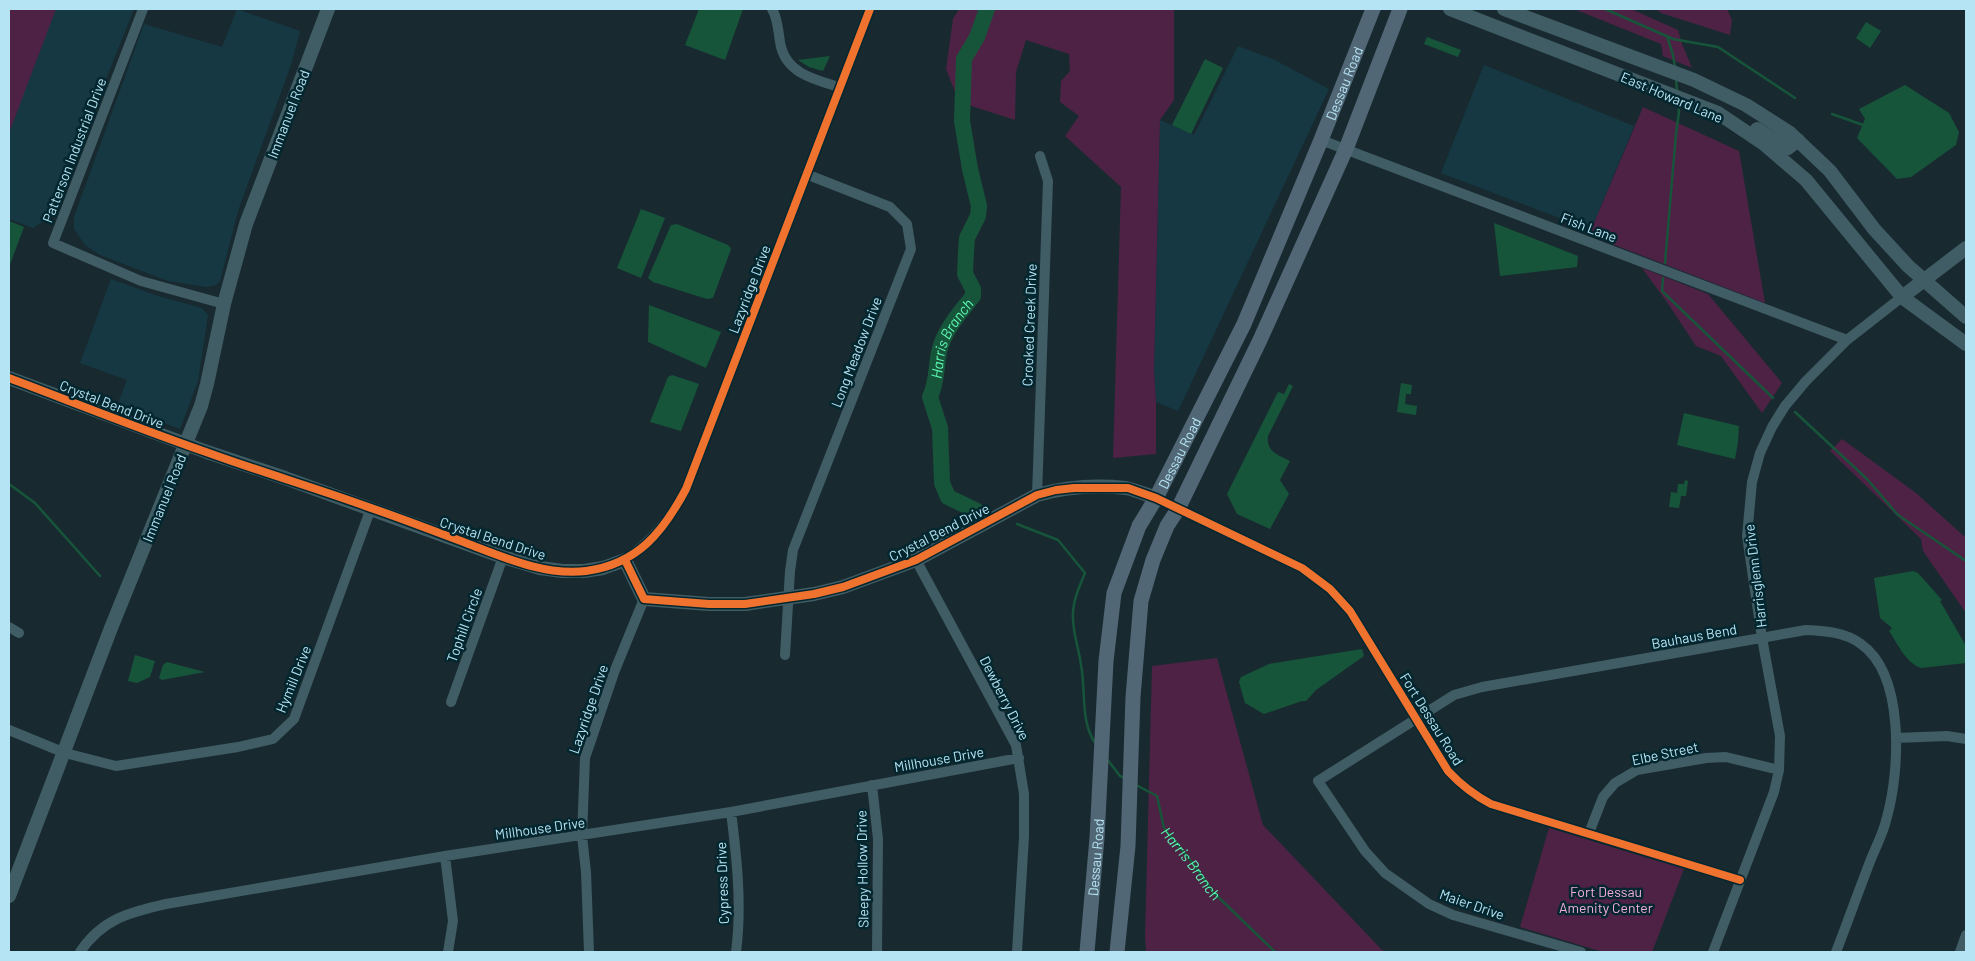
<svg xmlns="http://www.w3.org/2000/svg" width="1975" height="961" viewBox="0 0 1975 961" font-family="Barlow,sans-serif">
<style>
.built{fill:#153842}
.green{fill:#4e2245}
.water{fill:#17553b}
.lines{fill:none;stroke-linecap:round;stroke-linejoin:round}
.stream{stroke:#17553b;stroke-width:2.5}
.river{stroke:#17553b;stroke-width:16}
.street{stroke:#405c64;stroke-width:10}
.secondary{stroke:#405c64;stroke-width:14}
.primary{stroke:#516775;stroke-width:15}
.cycleway-casing{stroke:#03262f;stroke-width:11}
.cycleway{stroke:#ef722f;stroke-width:8}
.labels{text-anchor:middle;dominant-baseline:central;stroke-width:5;stroke-linejoin:round;paint-order:stroke}
.street-label{font-size:14px;fill:#b5e4f4;stroke:#03262f}
.park-label{font-size:14px;fill:#f3addb;stroke:#03262f}
.water-label{font-size:15px;font-style:italic;fill:#5cf8b1;stroke:#03262f}
</style>
<rect width="100%" height="100%" fill="#182a30"/>
<path class="built" d="M 55,9 L 134,9 L 57,202 L 53,215 L 33,228 L 9,219 L 9,130 Z
M 237,9 L 300,31 L 292,62 L 238,211 L 220,281 L 216,285 L 207,287 L 168,281 L 100,255 L 85,245 L 74,229 L 74,217 L 144,24 L 222,47 Z
M 1238,46 L 1275,60 L 1329,89 L 1178,411 L 1156,402 L 1154,370 L 1160,120 L 1194,135 Z
M 1484,65 L 1634,126 L 1591,230 L 1441,173 Z
M 111,279 L 158,296 L 202,308 L 208,315 L 198,381 L 180,429 L 117,406 L 127,380 L 80,363 Z"/>
<path class="green" d="M 9,9 L 56,9 L 9,133 Z
M 959,9 L 1174,9 L 1174,100 L 1160,120 L 1154,370 L 1156,402 L 1156,454 L 1113,458 L 1121,187 L 1065,136 L 1079,116 L 1060,102 L 1061,81 L 1070,71 L 1069,54 L 1026,40 L 1016,72 L 1015,120 L 959,102 L 946,69 L 953,19 Z
M 1574,9 L 1631,9 L 1678,30 L 1682,44 L 1692,68 L 1663,56 L 1661,44 Z
M 1656,9 L 1727,9 L 1732,20 L 1730,35 L 1661,13 Z
M 1643,107 L 1739,151 L 1765,303 L 1594,237 L 1591,230 Z
M 1642,268 L 1708,294 L 1782,383 L 1762,413 L 1721,356 L 1696,346 L 1669,305 Z
M 1842,439 L 1916,493 L 1966,538 L 1966,613 L 1923,551 L 1921,539 L 1830,451 Z
M 1217,658 L 1263,825 L 1382,950 L 1390,952 L 1146,952 L 1145,937 L 1152,666 Z
M 1549,828 L 1684,869 L 1652,952 L 1603,952 L 1520,927 Z"/>
<path class="water" d="M 699,9 L 743,9 L 725,60 L 685,45 Z
M 1866,22 L 1881,31 L 1870,48 L 1856,38 Z
M 1427,37 L 1461,50 L 1458,57 L 1424,44 Z
M 830,56 L 823,71 L 809,67 L 798,60 Z
M 1205,59 L 1223,68 L 1191,134 L 1172,125 Z
M 1905,85 L 1949,113 L 1959,132 L 1956,145 L 1911,177 L 1897,179 L 1857,138 L 1865,119 L 1859,109 Z
M 641,209 L 665,218 L 641,278 L 617,268 Z
M 9,221 L 24,227 L 9,267 Z
M 1494,223 L 1578,256 L 1577,267 L 1500,276 Z
M 677,224 L 728,245 L 731,249 L 713,298 L 707,299 L 653,282 L 648,278 L 671,225 Z
M 649,305 L 721,332 L 706,368 L 648,342 Z
M 672,375 L 699,384 L 681,431 L 650,422 L 668,377 Z
M 1401,383 L 1412,385 L 1411,394 L 1406,394 L 1405,404 L 1417,406 L 1416,415 L 1397,412 Z
M 1289,384 L 1293,386 L 1268,436 C 1266,452 1278,455 1290,461 L 1280,480 L 1289,494 L 1270,529 L 1237,514 L 1227,494 L 1278,392 L 1284,394 Z
M 1684,413 L 1739,426 L 1738,442 L 1735,459 L 1677,445 Z
M 1685,480 L 1688,481 L 1686,496 L 1681,496 L 1679,508 L 1669,507 L 1671,492 L 1677,493 L 1678,484 L 1684,484 Z
M 1913,571 L 1918,573 L 1942,600 L 1940,601 L 1966,646 L 1966,663 L 1921,668 C 1905,662 1898,644 1889,631 L 1892,628 L 1880,618 L 1874,578 Z
M 1362,649 L 1364,656 L 1316,690 L 1306,701 L 1302,701 L 1264,714 L 1245,703 L 1239,682 L 1241,677 L 1269,664 Z
M 135,655 L 155,661 L 150,677 L 137,683 L 128,681 Z
M 167,662 L 205,672 L 162,680 L 159,678 L 163,665 Z"/>
<g class="lines">
<g class="stream">
<path d="M 1605,9 L 1673,39 L 1718,47 L 1795,98"/>
<path d="M 1667,36 L 1673,55 L 1675,68"/>
<path d="M 1676,78 L 1677,92"/>
<path d="M 1832,114 L 1863,125"/>
<path d="M 1665,263 L 1676,134 L 1679,112 L 1678,103"/>
<path d="M 1663,278 L 1662,291 L 1773,398"/>
<path d="M 1795,412 L 1867,479 L 1898,515 L 1966,561"/>
<path d="M 9,484 L 35,503 L 100,576"/>
<path d="M 1017,524 L 1058,540 L 1085,573 C 1079,587 1072,603 1073,618 C 1073,634 1079,649 1081,665 C 1086,689 1080,724 1096,744"/>
<path d="M 1107,759 L 1120,776 L 1125,778"/>
<path id="s1" d="M 1136,785 L 1157,796 L 1164,828 L 1195,866 L 1213,892 L 1275,952"/>
</g>
<path class="river" id="s2" d="M 977,511 L 948,497 L 942,483 L 940,428 L 930,397 C 937,382 936,368 939,352 C 944,330 960,313 973,296 L 973,289 L 965,274 L 966,252 L 967,238 L 978,216 L 979,206 L 970,169 L 962,121 L 964,59 L 977,37 L 987,9"/>
<path class="street" d="M 143,9 L 53,243 L 141,281 L 224,304
M 772,9 C 779,21 778,34 781,47 C 788,74 816,80 839,87
M 1321,140 L 1847,340
M 1037,495 L 1048,181 L 1040,156
M 1156,498 L 1302,568 L 1330,589 L 1350,611 L 1448,771 C 1461,785 1474,795 1491,804 L 1740,880
M 625,560 C 654,539 669,520 686,489 L 870,9
M 916,560 L 1016,745 L 1024,794 L 1024,837 L 1017,952
M 9,627 L 19,633
M 785,655 L 790,571 L 793,550 L 911,249 L 907,224 L 890,207 L 806,174
M 451,702 L 503,557
M 9,730 L 65,753 L 116,766 L 238,747 L 273,739 L 294,719 L 371,508
M 1896,738 L 1947,736 L 1966,739
M 872,785 L 878,839 L 877,952
M 731,812 C 737,859 742,906 736,952
M 1589,833 L 1603,797 L 1615,783 L 1637,770 L 1706,758 L 1726,757 L 1779,770
M 445,856 L 453,921 L 448,952
M 80,952 C 102,919 130,912 166,904 L 445,856 L 731,812 L 1019,758
M 589,952 L 586,872 L 582,836 L 585,758 L 615,670 L 644,599
M 1581,952 L 1453,915 L 1429,904 L 1385,873 L 1365,851 L 1318,781 L 1454,695 L 1482,687 L 1806,630 C 1825,631 1845,632 1861,644 C 1905,675 1900,770 1887,817 C 1884,831 1877,845 1871,859 C 1859,890 1848,921 1836,952
M 1713,952 L 1774,792 L 1779,770 L 1780,736 L 1762,638 L 1747,536 L 1752,482 L 1760,453 L 1772,427 L 1785,406 L 1806,381 L 1847,340 L 1902,297
M 1960,952 L 1966,935"/>
<path class="secondary" d="M 1450,9 L 1718,113 L 1764,144 L 1806,180 L 1902,297 L 1966,344
M 1504,9 L 1694,80 L 1746,105 L 1790,133 L 1830,171 L 1874,229 L 1908,266 L 1966,317
M 1757,129 L 1788,148 L 1798,140
M 1902,297 L 1966,248
M 9,378 L 207,452 L 285,478 L 503,557 L 540,568 L 562,571 L 584,571 L 603,568 L 625,560 L 644,599 L 709,604 L 745,604 L 814,594 L 843,587 L 916,560 L 1037,495 C 1065,487 1097,485 1126,488 C 1136,490 1147,495 1156,498
M 9,896 L 111,628 L 201,406 L 207,384 L 224,304 L 246,224 L 328,9"/>
<g class="primary">
<path id="s3" d="M 1087,952 L 1097,838 L 1106,661 L 1114,593 L 1139,526 L 1156,498 L 1244,324 L 1321,140 L 1373,9"/>
<path d="M 1117,952 L 1128,846 L 1133,697 L 1141,601 L 1153,560 L 1167,526 L 1178,509 L 1260,340 L 1346,149 L 1400,9"/>
</g>
<g class="cycleway-casing">
<path id="cycleway" d="M 9,378 C 75,403 140,429 206,452 C 261,472 316,488 371,508 C 403,519 434,531 466,543 C 503,557 545,576 586,571 C 638,564 663,532 686,489 L 870,9
M 625,560 L 644,599 L 709,604 L 745,604 L 814,594 L 843,587 L 916,560 L 1037,495 L 1056,490 L 1074,488 L 1128,488 L 1156,498 L 1302,568 L 1330,589 L 1350,611 L 1448,771 C 1461,785 1474,795 1491,804 L 1740,880"/>
</g>
<use href="#cycleway" class="cycleway"/>
</g>
<g class="labels">
<g class="street-label">
<text stroke="none"><textPath href="#s3" startOffset="920">Dessau Road</textPath></text>
<text transform="translate(1672 97) rotate(23)">East Howard Lane</text>
<text transform="translate(288 114) rotate(-69)">Immanuel Road</text>
<text transform="translate(74 150) rotate(-69)">Patterson Industrial Drive</text>
<text transform="translate(1589 227) rotate(21)">Fish Lane</text>
<text transform="translate(749 289) rotate(-69)">Lazyridge Drive</text>
<text transform="translate(1029 325) rotate(-88)">Crooked Creek Drive</text>
<text transform="translate(856 352) rotate(-69)">Long Meadow Drive</text>
<text transform="translate(112 404) rotate(21)">Crystal Bend Drive</text>
<text stroke="none"><textPath href="#s3" startOffset="515">Dessau Road</textPath></text>
<text transform="translate(164 498) rotate(-68)">Immanuel Road</text>
<text transform="translate(939 532) rotate(-27)">Crystal Bend Drive</text>
<text transform="translate(493 538) rotate(18)">Crystal Bend Drive</text>
<text transform="translate(1755 576) rotate(-97)">Harrisglenn Drive</text>
<text transform="translate(464 625) rotate(-70)">Tophill Circle</text>
<text transform="translate(1694 636) rotate(-10)">Bauhaus Bend</text>
<text transform="translate(293 679) rotate(-68)">Hymill Drive</text>
<text transform="translate(1005 698) rotate(63)">Dewberry Drive</text>
<text transform="translate(588 709) rotate(-71)">Lazyridge Drive</text>
<text transform="translate(1432 719) rotate(58)">Fort Dessau Road</text>
<text transform="translate(1665 753) rotate(-12)">Elbe Street</text>
<text transform="translate(939 759) rotate(-10)">Millhouse Drive</text>
<text transform="translate(540 828) rotate(-8)">Millhouse Drive</text>
<text stroke="none"><textPath href="#s3" startOffset="95">Dessau Road</textPath></text>
<text transform="translate(862 869) rotate(-91)">Sleepy Hollow Drive</text>
<text transform="translate(722 883) rotate(-92)">Cypress Drive</text>
<text transform="translate(1472 904) rotate(19)">Maier Drive</text>
</g>
<g class="park-label">
<text x="1606" y="891">Fort Dessau<tspan x="1606" dy="16">Amenity Center</tspan></text>
</g>
<g class="water-label">
<text stroke="none"><textPath href="#s2" startOffset="198">Harris Branch</textPath></text>
<text stroke="none"><textPath href="#s1" startOffset="101">Harris Branch</textPath></text>
</g>
</g>
<rect width="1975" height="961" fill="none" stroke="#b5e4f4" stroke-width="20"/>
</svg>
